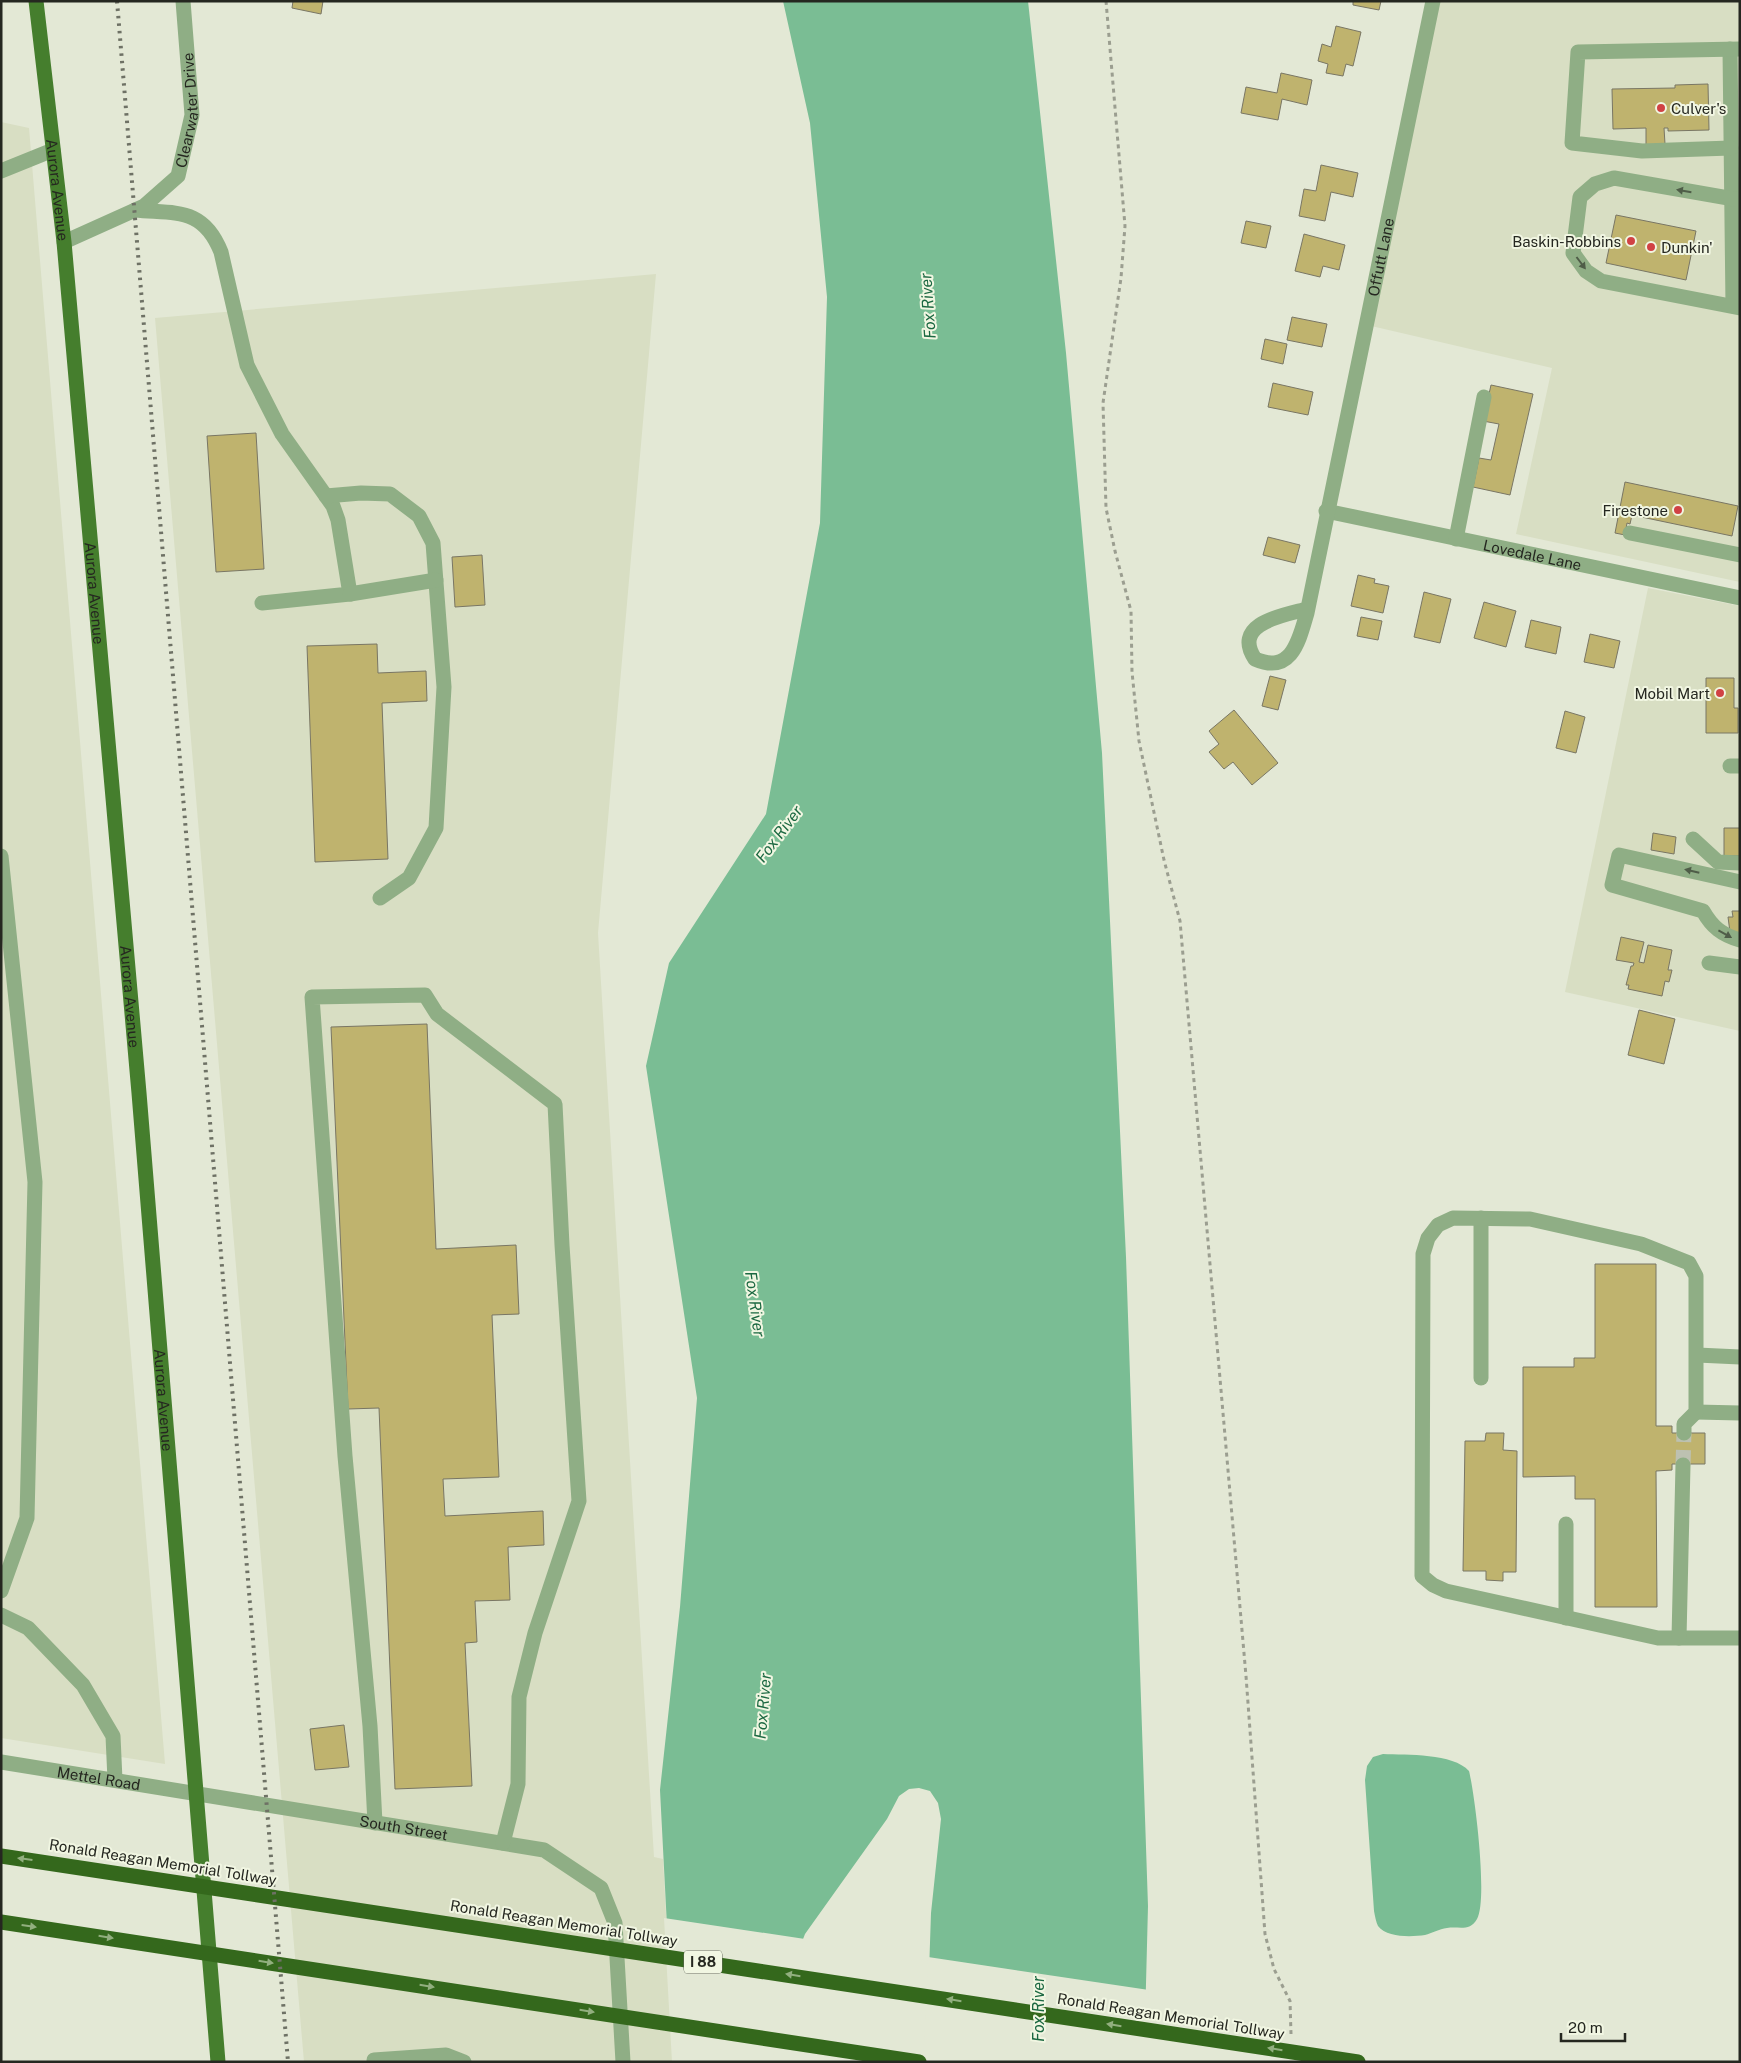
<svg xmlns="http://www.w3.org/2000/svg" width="1741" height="2063" viewBox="0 0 1741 2063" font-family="'Public Sans',sans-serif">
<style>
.built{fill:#d8dec3}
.water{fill:#7abd94}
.pier{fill:#e3e8d5}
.building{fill:#bfb36e;stroke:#797664}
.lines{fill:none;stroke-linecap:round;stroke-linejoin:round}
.minor-tunnel{stroke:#bdc1b1;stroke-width:15;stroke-dasharray:15 8;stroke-linecap:butt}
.path{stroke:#9b9e90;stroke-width:3;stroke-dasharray:4 4;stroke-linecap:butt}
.minor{stroke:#8fae85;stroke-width:15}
.major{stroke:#457e2d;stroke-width:15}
.highway{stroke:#34681c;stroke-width:15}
.rail{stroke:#6e7165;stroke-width:4;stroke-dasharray:2.5 5;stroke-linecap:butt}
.oneway{fill:#4f5d48}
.oneway2{fill:#92af7f}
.poi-dot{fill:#d14244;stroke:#f1f6e2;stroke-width:2}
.labels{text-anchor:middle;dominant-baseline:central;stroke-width:4;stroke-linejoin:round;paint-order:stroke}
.shield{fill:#f1f6e2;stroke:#62655a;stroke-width:1}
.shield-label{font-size:14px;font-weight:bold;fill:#252720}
.poi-label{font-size:15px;fill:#252720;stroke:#f1f6e2;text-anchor:end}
.street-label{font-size:15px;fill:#252720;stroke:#f1f6e2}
.water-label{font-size:16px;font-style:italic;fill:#1b6841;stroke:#f1f6e2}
</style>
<rect width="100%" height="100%" fill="#e3e8d5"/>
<path class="built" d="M 1437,1 L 1740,1 L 1740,582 L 1516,534 L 1552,368 L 1367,325 Z
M 1,122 L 29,128 L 165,1764 L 1,1738 Z
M 656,274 L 598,933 L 654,1857 L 663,1859 L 674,2062 L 304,2062 L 155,318 Z
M 1648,588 L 1740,606 L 1740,1031 L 1565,992 Z"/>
<path class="water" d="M 783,1 L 1028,1 L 1066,353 L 1102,753 L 1126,1257 L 1148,1906 L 1144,2062 L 926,2062 L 931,1913 L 941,1819 L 938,1803 L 930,1791 L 919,1788 L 909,1789 L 899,1796 L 887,1819 L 805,1934 L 795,1960 L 674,2062 L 660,1790 L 680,1607 L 697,1398 L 646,1066 L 669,963 L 766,814 L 820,523 L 827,297 L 810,123 Z
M 1383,1754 C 1407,1755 1453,1753 1469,1771 C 1475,1795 1488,1900 1477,1919 C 1470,1932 1459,1926 1447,1928 C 1439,1929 1432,1933 1425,1935 C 1412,1937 1387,1938 1378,1926 C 1376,1922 1375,1916 1374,1911 L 1365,1780 L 1367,1766 L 1373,1757 Z"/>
<path class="pier" d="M 664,1918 L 805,1939 L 786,1996 L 772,2062 L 672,2062 Z
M 928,1957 L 1149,1990 L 1147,2062 L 923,2062 Z"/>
<path class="building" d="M 293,1 L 323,1 L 321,14 L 292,8 Z
M 1353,1 L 1381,1 L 1379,10 L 1353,5 Z
M 1336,26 L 1361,32 L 1353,66 L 1346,64 L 1343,76 L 1326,73 L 1328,64 L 1318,61 L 1322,44 L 1331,47 Z
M 1281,73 L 1312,80 L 1307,105 L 1282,99 L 1278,120 L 1241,113 L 1246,87 L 1277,93 Z
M 1708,84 L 1709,130 L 1668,131 L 1668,128 L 1664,128 L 1665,144 L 1646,145 L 1646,128 L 1613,129 L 1612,89 L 1675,88 L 1675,85 Z
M 1321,165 L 1358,173 L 1353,197 L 1331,192 L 1325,221 L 1299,216 L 1304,189 L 1316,191 Z
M 1616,215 L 1696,231 L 1686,280 L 1606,263 Z
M 1246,221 L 1271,226 L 1266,248 L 1241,243 Z
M 1304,234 L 1345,245 L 1339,270 L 1323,266 L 1320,277 L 1295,271 Z
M 1292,317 L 1327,324 L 1322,347 L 1287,340 Z
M 1265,339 L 1287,344 L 1283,364 L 1261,359 Z
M 1273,383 L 1313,392 L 1308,415 L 1268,407 Z
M 1491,385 L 1533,394 L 1510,495 L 1473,487 L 1479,458 L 1491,460 L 1499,424 L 1483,421 Z
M 256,433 L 264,569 L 216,572 L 207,436 Z
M 1625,482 L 1738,506 L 1732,536 L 1632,515 L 1630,524 L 1627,523 L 1625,535 L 1615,533 Z
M 1268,537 L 1300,545 L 1295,563 L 1263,555 Z
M 482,555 L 485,605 L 455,607 L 452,557 Z
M 1358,575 L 1375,579 L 1374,583 L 1389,586 L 1383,613 L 1351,606 Z
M 1424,592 L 1451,599 L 1440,643 L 1414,637 Z
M 1484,602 L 1516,611 L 1506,647 L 1474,638 Z
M 1361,617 L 1382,621 L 1378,640 L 1357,636 Z
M 1531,620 L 1561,627 L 1556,654 L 1525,647 Z
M 1590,634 L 1620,641 L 1614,668 L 1584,662 Z
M 377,644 L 378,673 L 426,671 L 427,701 L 382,703 L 388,859 L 315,862 L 307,646 Z
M 1270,676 L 1286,680 L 1278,710 L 1262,706 Z
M 1706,678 L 1734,678 L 1734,708 L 1738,708 L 1738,733 L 1706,733 Z
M 1234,710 L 1278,763 L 1252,785 L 1233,762 L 1224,769 L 1209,752 L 1219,744 L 1209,731 Z
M 1565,711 L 1585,717 L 1576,753 L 1556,748 Z
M 1724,828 L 1740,828 L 1740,856 L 1724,856 Z
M 1653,833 L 1676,837 L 1674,854 L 1651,850 Z
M 1732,911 L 1740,911 L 1740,937 L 1730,932 L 1728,917 L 1733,917 Z
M 1621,937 L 1644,942 L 1639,962 L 1644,963 L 1648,945 L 1672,950 L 1668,970 L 1672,970 L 1669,982 L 1665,981 L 1662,996 L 1628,989 L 1629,985 L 1626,985 L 1631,966 L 1633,966 L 1634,963 L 1616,960 Z
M 1639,1010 L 1675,1019 L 1664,1064 L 1628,1055 Z
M 427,1024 L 436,1249 L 516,1245 L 519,1314 L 492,1315 L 499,1477 L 443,1479 L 445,1516 L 543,1511 L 544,1545 L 508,1547 L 510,1600 L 475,1601 L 477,1642 L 465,1643 L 472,1786 L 395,1789 L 379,1408 L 348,1409 L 331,1027 Z
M 1595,1264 L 1656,1264 L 1656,1426 L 1672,1426 L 1672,1433 L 1705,1433 L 1705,1464 L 1672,1464 L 1672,1470 L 1656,1471 L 1657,1607 L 1595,1607 L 1595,1499 L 1575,1499 L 1575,1476 L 1523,1477 L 1523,1367 L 1574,1367 L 1574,1358 L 1595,1358 Z
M 1486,1433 L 1504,1433 L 1503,1450 L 1517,1451 L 1516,1572 L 1503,1572 L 1503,1581 L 1486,1580 L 1486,1571 L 1463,1571 L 1465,1441 L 1485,1441 Z
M 344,1725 L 349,1767 L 315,1770 L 310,1729 Z"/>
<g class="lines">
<path class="minor-tunnel" d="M 1683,1465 L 1684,1433"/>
<path class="path" d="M 1106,1 L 1125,226 L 1121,278 L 1103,403 L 1106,508 L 1115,551 L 1131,611 L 1132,672 L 1139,741 L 1164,860 L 1180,921 L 1246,1676 L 1265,1934 L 1274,1969 L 1290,2001 L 1291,2034"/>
<g class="minor">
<path d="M 1730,49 L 1733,306"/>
<path d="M 1731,148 L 1642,151 L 1572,143 L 1578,52 L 1740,49"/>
<path d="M 1,171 L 53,150"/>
<path d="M 1740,200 L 1614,178 L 1595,184 L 1580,197 L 1573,253 L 1586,271 L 1601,281 L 1740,308"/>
<path d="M 135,210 C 176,214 203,207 221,252 L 247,365 L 282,434 L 333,506 L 338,520 L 350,594 L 262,603"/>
<path id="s1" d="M 64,242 L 144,206 L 178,176 L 192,115 L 183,1"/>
<path d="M 326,496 L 361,493 L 390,494 L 419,516 L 433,543 L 444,687 L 436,828 L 409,878 L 380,898"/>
<path id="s2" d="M 1326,511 L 1740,598"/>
<path d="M 1630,533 L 1740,555"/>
<path d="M 1456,539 L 1484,397"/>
<path d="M 350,594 L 436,580"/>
<path id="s3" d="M 1307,609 C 1285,615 1231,623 1255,659 C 1292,675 1299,640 1307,613 L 1433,1"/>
<path d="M 1730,766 L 1740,766"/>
<path d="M 1693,839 L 1718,862 L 1740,863"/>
<path d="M 1,856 L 35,1182 L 27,1518 L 1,1591"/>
<path d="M 1740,882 L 1619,855 L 1612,885 L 1703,911 C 1712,927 1722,935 1740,940"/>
<path d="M 1709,963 L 1740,967"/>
<path d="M 1481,1218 L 1481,1378"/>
<path d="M 1697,1355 L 1740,1357"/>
<path d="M 1696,1412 L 1740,1413"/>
<path d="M 1684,1433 L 1684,1424 L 1696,1412 L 1696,1276 L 1689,1263 L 1641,1244 L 1530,1219 L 1453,1218 L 1438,1225 L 1428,1238 L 1423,1254 L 1422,1576 L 1433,1585 L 1446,1591 L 1658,1638 L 1740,1638"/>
<path d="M 1566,1524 L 1566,1618"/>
<path d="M 1,1615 L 28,1628 L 83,1685 L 113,1736 L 115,1780"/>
<path d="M 1679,1638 L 1683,1465"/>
<path id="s4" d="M 1,1762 L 544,1850 L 601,1888 L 615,1923 L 623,2062"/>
<path d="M 375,1823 L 370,1726 L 345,1456 L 312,997 L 425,995 L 437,1014 L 555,1104 L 562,1245 L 579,1501 L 535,1633 L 519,1697 L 518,1784 L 503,1843"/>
<path d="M 374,2060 L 446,2055 L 464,2062"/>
</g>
<path class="major" id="s5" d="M 36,1 L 64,242 L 139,1093 L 218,2062"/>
<path class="highway" d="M 1,1856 L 1358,2062
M 1,1922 L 919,2062"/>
<path class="rail" d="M 117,1 L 288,2062"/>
</g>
<defs><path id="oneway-solid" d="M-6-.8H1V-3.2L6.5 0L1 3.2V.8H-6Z" transform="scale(1.25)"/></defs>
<g class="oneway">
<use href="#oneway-solid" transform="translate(1684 191) rotate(-170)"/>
<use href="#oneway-solid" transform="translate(1581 263) rotate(53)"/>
<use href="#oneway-solid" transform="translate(1692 871) rotate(-167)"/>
<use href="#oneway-solid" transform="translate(1725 934) rotate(29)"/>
</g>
<g class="oneway2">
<use href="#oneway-solid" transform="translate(25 1859) rotate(-173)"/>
<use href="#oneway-solid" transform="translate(29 1926) rotate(8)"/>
<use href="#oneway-solid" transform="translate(106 1937) rotate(9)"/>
<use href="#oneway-solid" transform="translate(266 1962) rotate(9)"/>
<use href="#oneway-solid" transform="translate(793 1975) rotate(-171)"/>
<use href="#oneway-solid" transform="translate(427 1986) rotate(9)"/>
<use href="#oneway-solid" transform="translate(954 2000) rotate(-171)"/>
<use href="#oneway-solid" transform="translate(587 2011) rotate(9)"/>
<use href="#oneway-solid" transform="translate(1114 2025) rotate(-171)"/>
<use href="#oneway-solid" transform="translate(1275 2049) rotate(-171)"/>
</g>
<g class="poi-dot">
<circle cx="1661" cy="108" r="5"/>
<circle cx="1631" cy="241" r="5"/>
<circle cx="1651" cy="247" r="5"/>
<circle cx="1678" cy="510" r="5"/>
<circle cx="1720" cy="693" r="5"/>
</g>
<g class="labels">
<rect class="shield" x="684" y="1950.5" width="38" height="23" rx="4"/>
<g class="shield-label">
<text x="703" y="1962">I 88</text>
</g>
<g class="poi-label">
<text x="1671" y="108" text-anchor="start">Culver's</text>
<text x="1621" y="241">Baskin-Robbins</text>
<text x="1661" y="247" text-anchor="start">Dunkin'</text>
<text x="1668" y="510">Firestone</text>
<text x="1710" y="693">Mobil Mart</text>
</g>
<g class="street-label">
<text stroke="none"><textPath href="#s1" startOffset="200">Clearwater Drive</textPath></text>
<text stroke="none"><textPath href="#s5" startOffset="190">Aurora Avenue</textPath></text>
<text stroke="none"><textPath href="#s3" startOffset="536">Offutt Lane</textPath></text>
<text stroke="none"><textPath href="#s2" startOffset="211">Lovedale Lane</textPath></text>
<text stroke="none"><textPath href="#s5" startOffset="595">Aurora Avenue</textPath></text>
<text stroke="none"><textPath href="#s5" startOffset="1000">Aurora Avenue</textPath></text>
<text stroke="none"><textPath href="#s5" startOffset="1405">Aurora Avenue</textPath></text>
<text stroke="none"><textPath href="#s4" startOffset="99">Mettel Road</textPath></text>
<text stroke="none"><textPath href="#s4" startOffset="408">South Street</textPath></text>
<text transform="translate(163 1862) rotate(9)">Ronald Reagan Memorial Tollway</text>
<text transform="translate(564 1923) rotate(9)">Ronald Reagan Memorial Tollway</text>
<text transform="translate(1171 2016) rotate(9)">Ronald Reagan Memorial Tollway</text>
</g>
<g class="water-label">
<text transform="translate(928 306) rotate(-94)">Fox River</text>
<text transform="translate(779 834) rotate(-53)">Fox River</text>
<text transform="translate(755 1304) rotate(82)">Fox River</text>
<text transform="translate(763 1706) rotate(-85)">Fox River</text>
<text transform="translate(1038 2009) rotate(-90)">Fox River</text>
</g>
</g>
<rect width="1741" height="2063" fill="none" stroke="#252720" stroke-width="5"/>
<path d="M1561 2033v8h64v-8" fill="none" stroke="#252720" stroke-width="2.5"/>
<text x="1568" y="2033" font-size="15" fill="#252720" stroke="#f1f6e2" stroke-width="4" paint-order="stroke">20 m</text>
</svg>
